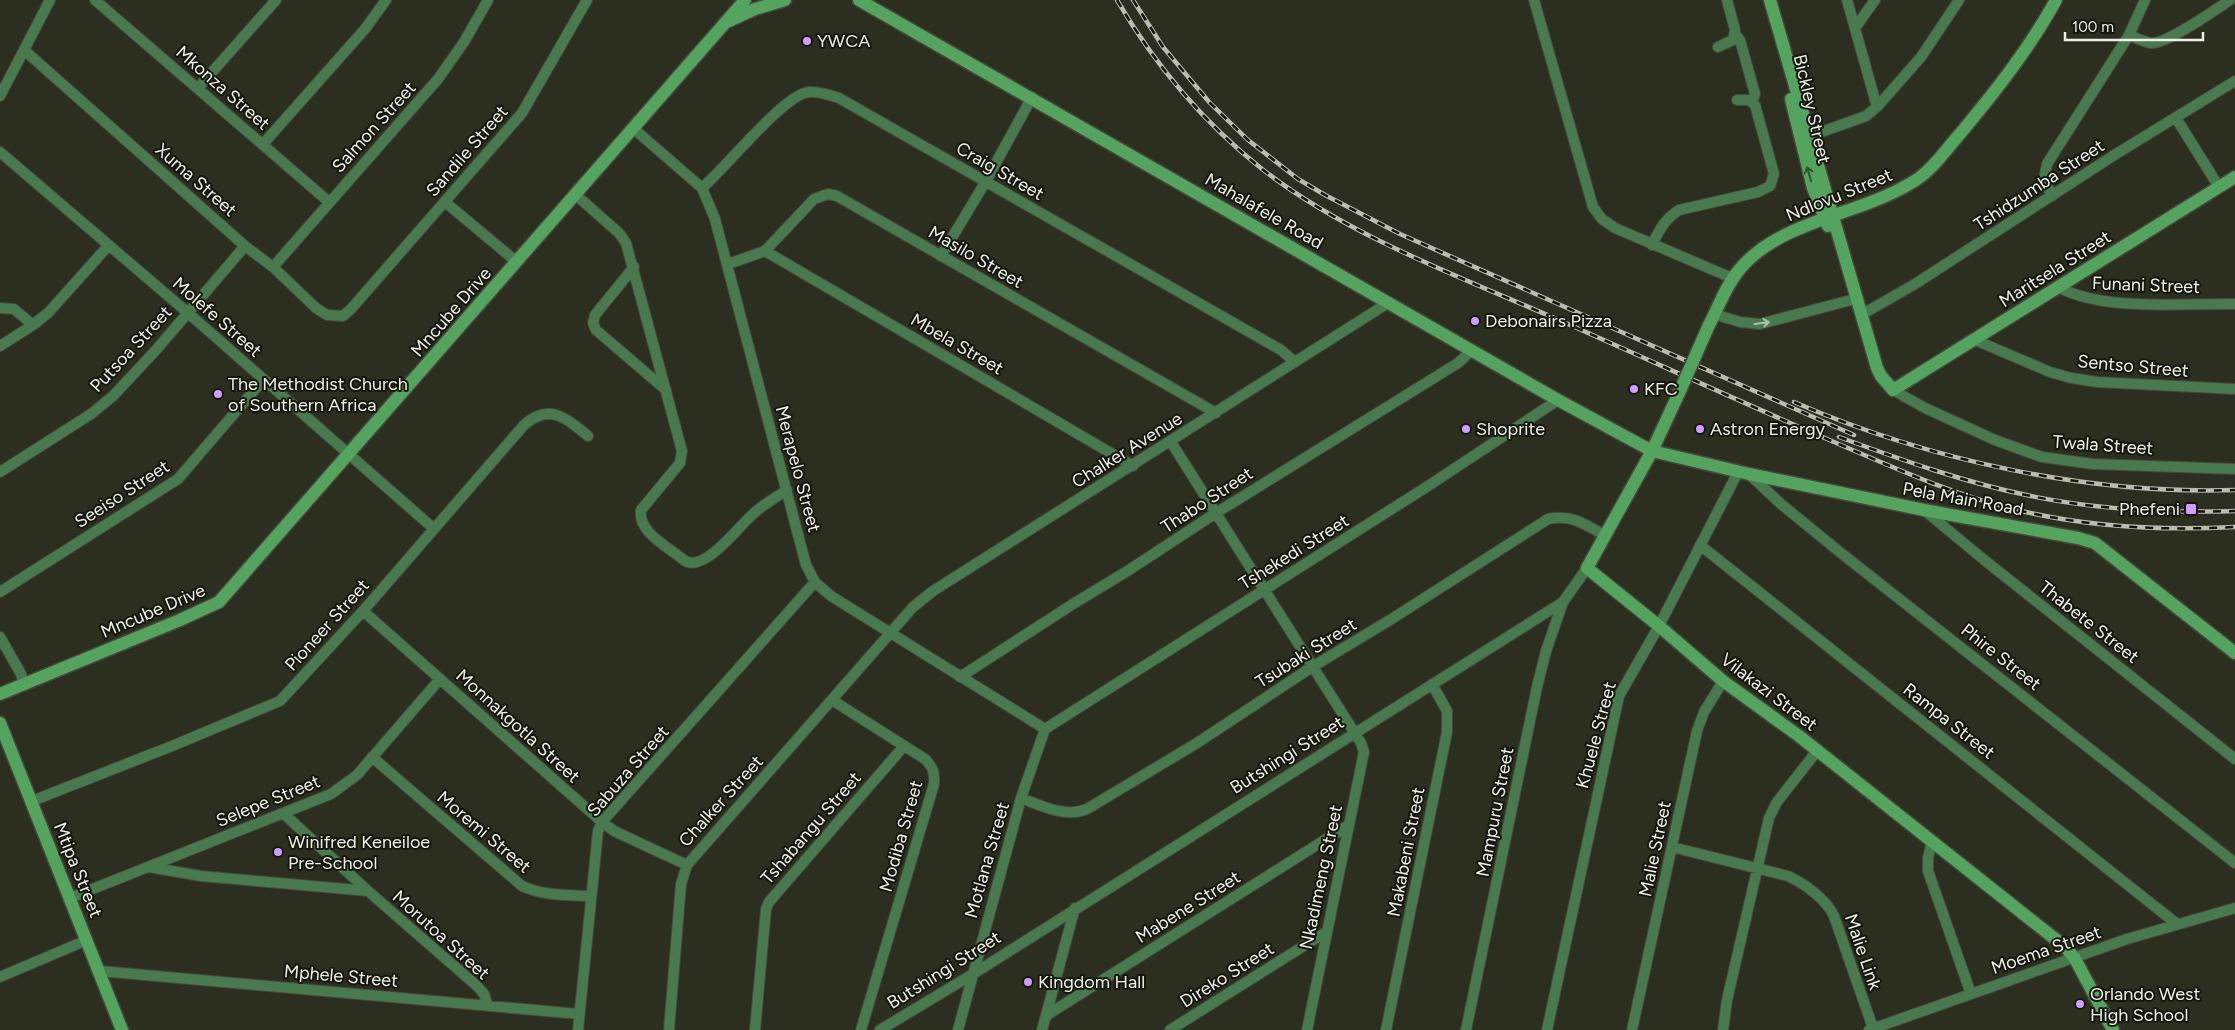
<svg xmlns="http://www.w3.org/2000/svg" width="2235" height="1030" viewBox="0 0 2235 1030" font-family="Figtree,sans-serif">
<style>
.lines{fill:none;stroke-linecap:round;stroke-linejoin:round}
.street-casing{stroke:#47493b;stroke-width:12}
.secondary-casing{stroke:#47493b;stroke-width:15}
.street{stroke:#49794e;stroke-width:10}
.secondary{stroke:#54a35f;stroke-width:12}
.rail-casing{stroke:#babcb0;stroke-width:4.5}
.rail{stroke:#15160f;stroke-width:2.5;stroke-dasharray:8;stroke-linecap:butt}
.secondary-bridge-casing{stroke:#47493b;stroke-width:15;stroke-linecap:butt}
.secondary-bridge{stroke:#54a35f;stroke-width:12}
.oneway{stroke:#315533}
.oneway2{stroke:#adc1aa}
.poi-dot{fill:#cf9dff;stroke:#15160f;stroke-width:2}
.labels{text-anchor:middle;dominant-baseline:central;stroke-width:4;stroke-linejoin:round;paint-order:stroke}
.poi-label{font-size:18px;fill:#eff1e7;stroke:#15160f;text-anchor:start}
.street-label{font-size:18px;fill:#eff1e7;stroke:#15160f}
</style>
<rect width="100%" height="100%" fill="#2c2e1f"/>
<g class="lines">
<g class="street-casing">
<path id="street" d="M 95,0 L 329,202
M 1534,0 L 1593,207 L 1602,219 L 1615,228 L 1732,278
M 1847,0 L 1877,107
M 1855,28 L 1875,0
M 1735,34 L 1740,40 L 1755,94 L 1752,102
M 2129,35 C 2136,38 2144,42 2151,43 C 2167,44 2215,10 2230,0
M 1718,47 L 1733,40 L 1735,30 L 1727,0
M 24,50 L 245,246 L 273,267 L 316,308 L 327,315 L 343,316 L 351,309 L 522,113 L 587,0
M 198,88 L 276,0
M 0,96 L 50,0
M 2176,118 L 2219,187
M 634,129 L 702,188 L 715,219 L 806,565 L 815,582 L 831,596 L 1045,729
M 1810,136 L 1866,116 L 1877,107 L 1921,57 L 1959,0
M 263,144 L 365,29 L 386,0
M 0,152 L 187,312 L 433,528
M 702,188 C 725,169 784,94 809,92 C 819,91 830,95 839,98 L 1281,350 L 1295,362
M 576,195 L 619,233 L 626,243 L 682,451 L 680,463 L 641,510 C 637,532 670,548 685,561 C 705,572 738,527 752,515 C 762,505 775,498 787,490
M 2052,196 L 2044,179 L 2047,164 L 2129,35 L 2145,0
M 445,202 L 517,262
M 1652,245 C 1659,230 1665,219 1679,210 L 1758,192 L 1770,186 L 1774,174 L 1755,105 L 1749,100 L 1737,100
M 765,251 L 1133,466
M 941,256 L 986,181 L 1032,97
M 728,264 L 765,251 L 814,199 L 828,194 L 837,196 L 1216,413
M 273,267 L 438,79 L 464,42 L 488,0
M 634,267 L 595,315 L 593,323 L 596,330 L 666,390
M 2058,287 C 2105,312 2182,303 2235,304
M 0,308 L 14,309 L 33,325
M 1714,314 L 1740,322 L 1760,324 L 1855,299
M 1861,315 L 1915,284 L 2116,154 L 2235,81
M 1975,340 L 2050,372 L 2071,378 L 2097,382 L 2235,389
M 0,346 L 33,325 L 48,313 L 109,245
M 1893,390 L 1925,408 L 1995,440 L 2042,457 L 2093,464 L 2235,469
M 1171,442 L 1361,743 L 1364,752 L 1307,1030
M 0,472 L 91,414 L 113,396 L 156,350 L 245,246
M 1749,474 L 1781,504 L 1841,553 L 2235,863
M 1924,510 L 1983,559 L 2235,759
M 1700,545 L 2177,924
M 0,592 L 178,479 L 263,380
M 363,611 L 602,822 L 614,831 L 687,865
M 0,637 L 21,674 L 24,685
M 960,677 L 1073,604 L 1129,570 L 1216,513 L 1458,363 L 1472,350
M 832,700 L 925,759 C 933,767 935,773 934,784 L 861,1030
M 1045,729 L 1428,486 L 1558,400
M 372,757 L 522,886 C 544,896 567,895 590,896
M 1021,798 C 1042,806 1065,818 1087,809 L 1197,743 L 1312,667 L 1390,620 L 1548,519 C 1571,514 1585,524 1604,535
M 32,801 L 172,746 L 280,701 L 363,611 L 524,425 C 549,403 565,417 588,436
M 283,813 L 368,891 L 477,986 L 484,994 L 488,1006
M 1932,841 L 1928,858 L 1928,871 L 1971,994
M 1672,847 L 1788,876 C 1805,884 1826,899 1834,916 L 1873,1028
M 149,867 L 201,876 L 368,891
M 70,898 L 331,794 L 357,775 L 440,679
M 100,971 L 579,1014
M 0,977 L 87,940
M 1047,1015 L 1347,826
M 578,1030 L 598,831 L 602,822 L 815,582
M 669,1030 L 681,884 L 687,865 L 913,607 L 933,591 L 1388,303
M 755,1030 L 766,909 L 769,902 L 904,746
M 880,1030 L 973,974 L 1563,602 L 1587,568
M 958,1030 L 1021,798 L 1045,729
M 1042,1030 L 1075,908
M 1170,1030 L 1326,932
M 1386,1030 L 1447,732 L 1447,711 L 1432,684
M 1466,1030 L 1537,687 L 1546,651 L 1563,602
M 1547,1030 L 1619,696 L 1659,626 L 1738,472
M 1632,1030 L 1697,731 L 1704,712 L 1723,681
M 1723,1030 L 1727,1000 L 1769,818 L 1777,802 L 1817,751
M 1869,1030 L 2127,939 L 2235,908"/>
</g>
<g class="secondary-casing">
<path id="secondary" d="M 859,0 L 1558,400 L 1652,451 L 1749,474 L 1924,510 L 2078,538 L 2095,543 L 2235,653
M 1770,0 L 1877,368 L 1881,376 L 1893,390 L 2235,177
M 729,21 L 755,9 L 785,0
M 1791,99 L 1813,188 L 1828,226
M 1709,325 C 1719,306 1726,285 1740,269 C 1779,221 1859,215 1911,183 C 1931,172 1944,152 1959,135 C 1995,92 2029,49 2056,0
M 1679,393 L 1652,451 L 1587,568 L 1659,626 L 1723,681 L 1799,736 L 2064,946 L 2074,957 L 2113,1030
M 0,694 L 180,620 L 219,602 L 745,0
M 0,723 L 122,1030"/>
</g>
<use href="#street" class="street"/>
<use href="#secondary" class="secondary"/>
<g class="rail-casing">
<path id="rail" d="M 1117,0 C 1155,65 1203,122 1262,169 C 1352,239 1467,279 1570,325 C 1656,363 1741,402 1827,439 C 1888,465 1948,493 2013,509 C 2086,527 2160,531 2235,527
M 1133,0 L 1163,47 L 1210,103 L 1248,140 L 1298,179 L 1325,195 L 1400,234 L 1854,435
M 1794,402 C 1928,460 2089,495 2235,490
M 1839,437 C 1902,460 1966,483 2031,496 C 2099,510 2167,513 2235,511"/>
</g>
<use href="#rail" class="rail"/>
<g class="secondary-bridge-casing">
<path id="secondary-bridge" d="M 1679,393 L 1709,325"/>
</g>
<use href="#secondary-bridge" class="secondary-bridge"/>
</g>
<defs><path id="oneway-shaft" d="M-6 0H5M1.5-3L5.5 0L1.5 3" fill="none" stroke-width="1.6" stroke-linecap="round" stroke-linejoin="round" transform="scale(1.25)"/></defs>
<use class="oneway" href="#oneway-shaft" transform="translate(1809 174) rotate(-106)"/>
<use class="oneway2" href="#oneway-shaft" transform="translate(1762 323) rotate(-7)"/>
<g class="poi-dot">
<circle cx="807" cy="41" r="5"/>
<circle cx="1475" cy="321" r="5"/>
<circle cx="1634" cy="389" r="5"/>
<circle cx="218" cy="394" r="5"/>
<circle cx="1466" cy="429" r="5"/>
<circle cx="1700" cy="429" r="5"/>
<rect x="2185" y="503" width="12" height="12" rx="2.5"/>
<circle cx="278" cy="852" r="5"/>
<circle cx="1028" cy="982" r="5"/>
<circle cx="2080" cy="1004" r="5"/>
</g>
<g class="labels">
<g class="poi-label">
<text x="817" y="41">YWCA</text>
<text x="1485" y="321">Debonairs Pizza</text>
<text x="228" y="384">The Methodist Church<tspan x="228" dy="21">of Southern Africa</tspan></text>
<text x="1644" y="389">KFC</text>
<text x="1476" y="429">Shoprite</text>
<text x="1710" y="429">Astron Energy</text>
<text x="2180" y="509" text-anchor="end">Phefeni</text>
<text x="288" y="842">Winifred Keneiloe<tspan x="288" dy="21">Pre-School</tspan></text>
<text x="1038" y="982">Kingdom Hall</text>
<text x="2090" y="994">Orlando West<tspan x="2090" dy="21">High School</tspan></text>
</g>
<g class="street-label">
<text transform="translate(223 88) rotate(41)">Mkonza Street</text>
<text transform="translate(1812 109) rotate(77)">Bickley Street</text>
<text transform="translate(374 127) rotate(-48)">Salmon Street</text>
<text transform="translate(467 151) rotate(-49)">Sandile Street</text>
<text transform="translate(1000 171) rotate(30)">Craig Street</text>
<text transform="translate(196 180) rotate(41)">Xuma Street</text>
<text transform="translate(2039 185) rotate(-33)">Tshidzumba Street</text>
<text transform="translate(1839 195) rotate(-22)">Ndlovu Street</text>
<text transform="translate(1264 211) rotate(30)">Mahalafele Road</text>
<text transform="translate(976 257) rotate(30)">Masilo Street</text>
<text transform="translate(2055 269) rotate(-32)">Maritsela Street</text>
<text transform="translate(2146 285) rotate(2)">Funani Street</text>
<text transform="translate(451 312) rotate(-49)">Mncube Drive</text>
<text transform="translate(217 317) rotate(41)">Molefe Street</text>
<text transform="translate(957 344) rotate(30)">Mbela Street</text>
<text transform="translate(131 349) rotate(-47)">Putsoa Street</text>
<text transform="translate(2133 366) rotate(5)">Sentso Street</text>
<text transform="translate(2103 445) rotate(4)">Twala Street</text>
<text transform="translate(1127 450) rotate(-32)">Chalker Avenue</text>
<text transform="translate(798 469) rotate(75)">Merapelo Street</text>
<text transform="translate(122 494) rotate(-33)">Seeiso Street</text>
<text transform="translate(1963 499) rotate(10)">Pela Main Road</text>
<text transform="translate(1207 500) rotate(-33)">Thabo Street</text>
<text transform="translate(1294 552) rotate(-32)">Tshekedi Street</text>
<text transform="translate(153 611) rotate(-23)">Mncube Drive</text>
<text transform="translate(2089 622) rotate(38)">Thabete Street</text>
<text transform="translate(327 625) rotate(-48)">Pioneer Street</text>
<text transform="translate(1306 653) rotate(-32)">Tsubaki Street</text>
<text transform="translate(2001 657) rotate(38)">Phire Street</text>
<text transform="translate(1769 692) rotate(37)">Vilakazi Street</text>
<text transform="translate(1949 721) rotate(38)">Rampa Street</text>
<text transform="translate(518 726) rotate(42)">Monnakgotla Street</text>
<text transform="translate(1596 735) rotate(-75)">Khuele Street</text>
<text transform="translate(1287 755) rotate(-32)">Butshingi Street</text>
<text transform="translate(628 771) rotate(-49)">Sabuza Street</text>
<text transform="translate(268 801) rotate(-22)">Selepe Street</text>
<text transform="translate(721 801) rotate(-48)">Chalker Street</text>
<text transform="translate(1495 812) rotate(-79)">Mampuru Street</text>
<text transform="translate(811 828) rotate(-49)">Tshabangu Street</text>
<text transform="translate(484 832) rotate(40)">Moremi Street</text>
<text transform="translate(901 836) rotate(-74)">Modiba Street</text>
<text transform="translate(1655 849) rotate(-78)">Malie Street</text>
<text transform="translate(1406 852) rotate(-79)">Makabeni Street</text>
<text transform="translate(987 860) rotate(-74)">Motlana Street</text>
<text transform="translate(78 870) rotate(68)">Mtipa Street</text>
<text transform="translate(1321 877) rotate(-78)">Nkadimeng Street</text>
<text transform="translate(1188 907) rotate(-32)">Mabene Street</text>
<text transform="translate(441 935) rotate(42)">Morutoa Street</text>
<text transform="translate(2046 950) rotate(-19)">Moema Street</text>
<text transform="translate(1863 952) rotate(71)">Malie Link</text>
<text transform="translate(944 970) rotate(-32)">Butshingi Street</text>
<text transform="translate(1227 975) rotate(-32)">Direko Street</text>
<text transform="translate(341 976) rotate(5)">Mphele Street</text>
</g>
</g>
<path d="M2065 32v8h138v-8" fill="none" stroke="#eff1e7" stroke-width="2.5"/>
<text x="2072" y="32" font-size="15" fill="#eff1e7" stroke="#15160f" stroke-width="4" paint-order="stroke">100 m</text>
</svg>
